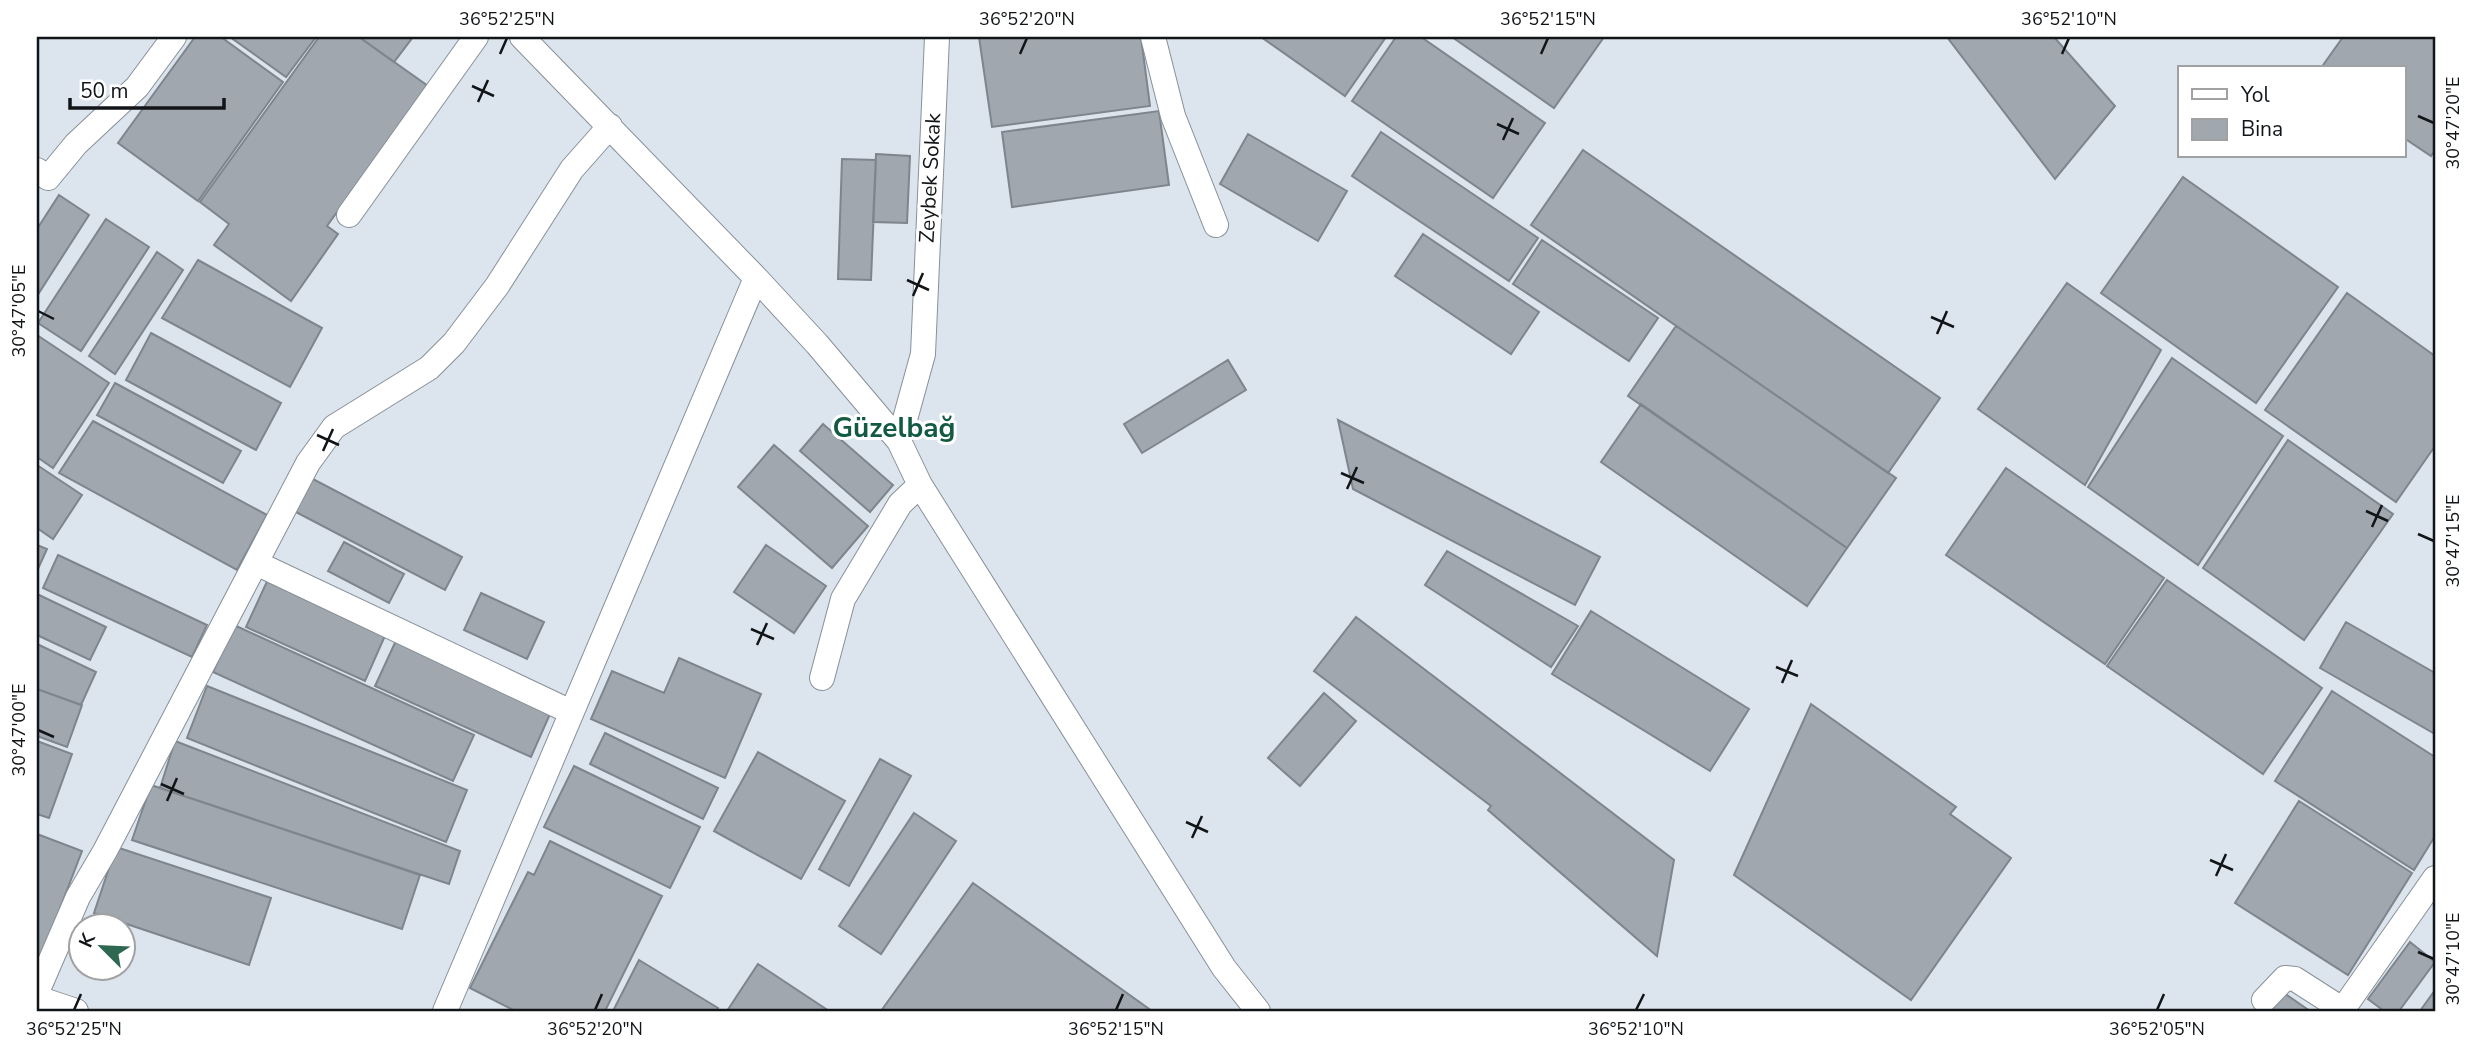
<svg xmlns="http://www.w3.org/2000/svg" width="2472" height="1048" viewBox="0 0 2472 1048" font-family="'Nunito Sans',sans-serif">
<style>
.building{fill:#a0a7af;stroke:#7e858d;stroke-width:2}
.lines{fill:none;stroke-linecap:round;stroke-linejoin:round}
.minor-casing{stroke:#889098;stroke-width:26}
.minor{stroke:#fff;stroke-width:24}
.ticks{fill:none;stroke:#121518;stroke-width:2.5}
.labels{text-anchor:middle;dominant-baseline:central;stroke-width:6;stroke-linejoin:round;paint-order:stroke}
.street-label{font-size:21px;fill:#121518;stroke:#fff}
.district-label{font-size:28px;font-weight:bold;fill:#125a41;stroke:#fff}
.neatline{fill:none;stroke:#121518;stroke-width:2.5}
.ticks-label{font-size:18px;text-anchor:middle;fill:#121518}
</style>
<rect width="100%" height="100%" fill="#dce4ed"/>
<path class="building" d="M 195,37 L 221,37 L 283,82 L 198,201 L 118,143 Z
M 230,37 L 316,37 L 286,77 Z
M 319,37 L 359,37 L 428,86 L 327,226 L 338,234 L 291,301 L 214,245 L 229,224 L 200,202 Z
M 359,37 L 413,37 L 394,62 Z
M 979,37 L 1141,37 L 1150,106 L 992,127 Z
M 1261,37 L 1386,37 L 1345,96 Z
M 1396,37 L 1421,37 L 1545,123 L 1493,198 L 1352,101 Z
M 1452,37 L 1604,37 L 1554,108 Z
M 1947,37 L 2054,37 L 2115,106 L 2055,179 Z
M 2343,37 L 2435,37 L 2435,150 L 2431,156 L 2404,138 L 2404,68 L 2321,68 Z
M 1159,111 L 1169,185 L 1012,207 L 1002,132 Z
M 1381,132 L 1538,238 L 1509,281 L 1352,176 Z
M 1248,134 L 1347,191 L 1318,241 L 1220,184 Z
M 1583,150 L 1940,398 L 1888,473 L 1531,225 Z
M 876,154 L 910,156 L 907,223 L 873,222 Z
M 842,159 L 876,160 L 871,280 L 838,279 Z
M 2183,177 L 2338,287 L 2256,403 L 2101,293 Z
M 59,195 L 89,215 L 37,296 L 37,229 Z
M 106,219 L 149,247 L 81,351 L 38,323 Z
M 1423,234 L 1539,312 L 1511,354 L 1395,276 Z
M 1542,240 L 1658,318 L 1629,361 L 1513,284 Z
M 157,252 L 183,270 L 115,374 L 89,356 Z
M 198,260 L 322,328 L 290,387 L 162,318 Z
M 2067,283 L 2161,350 L 2085,485 L 1978,409 Z
M 2347,293 L 2435,356 L 2435,446 L 2396,502 L 2265,410 Z
M 1676,326 L 1896,478 L 1847,548 L 1628,396 Z
M 151,333 L 281,403 L 256,450 L 126,380 Z
M 37,335 L 109,383 L 53,468 L 37,457 Z
M 2172,358 L 2283,436 L 2198,565 L 2088,487 Z
M 1228,360 L 1246,390 L 1142,453 L 1124,424 Z
M 115,383 L 241,451 L 223,483 L 97,415 Z
M 1641,404 L 1847,548 L 1807,606 L 1601,462 Z
M 1338,420 L 1600,557 L 1575,605 L 1353,489 Z
M 93,421 L 267,515 L 237,570 L 59,473 Z
M 823,424 L 893,485 L 870,512 L 800,451 Z
M 2288,440 L 2393,514 L 2304,640 L 2203,568 Z
M 774,445 L 868,526 L 832,568 L 738,487 Z
M 37,465 L 82,495 L 53,539 L 37,528 Z
M 2006,468 L 2164,578 L 2105,664 L 1946,555 Z
M 309,477 L 462,557 L 445,590 L 292,510 Z
M 344,542 L 404,574 L 389,603 L 328,571 Z
M 37,545 L 47,549 L 37,571 Z
M 766,545 L 826,586 L 794,633 L 734,592 Z
M 1447,551 L 1578,626 L 1551,667 L 1425,585 Z
M 58,555 L 207,625 L 192,657 L 43,588 Z
M 270,575 L 388,629 L 365,681 L 246,627 Z
M 2167,580 L 2322,688 L 2263,774 L 2107,666 Z
M 481,593 L 544,622 L 527,659 L 464,630 Z
M 37,594 L 106,627 L 90,660 L 37,635 Z
M 1591,611 L 1749,709 L 1710,771 L 1552,674 Z
M 1356,617 L 1674,860 L 1657,956 L 1488,810 L 1491,806 L 1314,671 Z
M 2346,622 L 2435,673 L 2435,734 L 2320,668 Z
M 234,625 L 474,735 L 453,781 L 213,672 Z
M 399,634 L 554,705 L 531,757 L 375,686 Z
M 37,644 L 96,672 L 81,705 L 37,689 Z
M 679,658 L 761,694 L 725,778 L 591,719 L 612,671 L 664,693 Z
M 207,686 L 467,790 L 446,842 L 187,738 Z
M 37,689 L 82,705 L 67,747 L 37,736 Z
M 2332,691 L 2435,757 L 2435,836 L 2414,870 L 2275,781 Z
M 1324,693 L 1356,721 L 1300,786 L 1268,758 Z
M 1811,704 L 1956,807 L 1950,814 L 2011,858 L 1911,1000 L 1734,875 Z
M 605,733 L 718,788 L 703,819 L 590,764 Z
M 37,741 L 72,754 L 49,818 L 37,814 Z
M 175,741 L 460,851 L 449,884 L 160,788 Z
M 758,752 L 845,801 L 801,879 L 714,831 Z
M 880,759 L 911,776 L 849,886 L 819,869 Z
M 574,766 L 700,827 L 670,888 L 544,827 Z
M 151,785 L 420,875 L 402,929 L 132,840 Z
M 2299,801 L 2412,873 L 2348,975 L 2235,903 Z
M 914,813 L 956,841 L 881,954 L 839,926 Z
M 37,834 L 82,851 L 37,968 Z
M 550,841 L 662,896 L 605,1011 L 515,1011 L 470,988 L 528,872 L 534,875 Z
M 116,847 L 271,898 L 249,965 L 94,913 Z
M 973,883 L 1152,1011 L 881,1011 Z
M 2410,942 L 2435,962 L 2399,1011 L 2384,1011 L 2368,999 Z
M 639,960 L 718,1008 L 716,1011 L 613,1011 Z
M 758,964 L 829,1011 L 727,1011 Z
M 2435,990 L 2435,1011 L 2420,1011 Z
M 2284,993 L 2310,1011 L 2271,1011 Z"/>
<g class="lines">
<g class="minor-casing">
<path id="minor" d="M 522,37 L 756,278 L 817,344 L 899,441 L 920,485 L 1224,968 L 1258,1011
M 1153,37 L 1173,116 L 1216,225
M 37,170 L 48,178 L 76,144 L 137,87 L 174,37
M 349,215 L 476,37
M 899,441 L 923,354 L 937,37
M 256,563 L 571,712
M 822,678 L 843,599 L 900,504 L 920,485
M 37,992 L 78,897 L 105,851 L 308,463 L 334,427 L 429,368 L 454,343 L 497,286 L 572,169 L 610,126
M 37,998 L 76,1011
M 2264,1000 L 2285,978 L 2295,979 L 2345,1011
M 2343,1009 L 2435,878
M 445,1011 L 756,278"/>
</g>
<use href="#minor" class="minor"/>
</g>
<path class="ticks" d="M 500,54 L 507,38M 1020,54 L 1027,38M 1541,54 L 1548,38M 2062,54 L 2069,38M 472,86 L 494,96M 478,102 L 488,80M 2418,116 L 2434,123M 1497,124 L 1519,134M 1503,140 L 1513,118M 907,280 L 929,290M 913,296 L 923,273M 38,311 L 54,319M 1931,317 L 1954,327M 1937,334 L 1947,311M 317,435 L 339,445M 323,451 L 333,429M 1341,473 L 1364,483M 1347,489 L 1357,467M 2366,511 L 2388,521M 2372,527 L 2382,505M 2418,534 L 2434,541M 751,629 L 774,639M 757,645 L 767,623M 1776,667 L 1798,676M 1782,683 L 1792,660M 38,730 L 54,737M 161,784 L 184,794M 167,801 L 177,778M 1186,822 L 1208,832M 1192,838 L 1202,816M 2210,860 L 2233,870M 2216,876 L 2226,854M 2418,952 L 2434,959M 74,1010 L 81,994M 595,1010 L 602,994M 1116,1010 L 1123,994M 1636,1010 L 1644,994M 2157,1010 L 2164,994"/>
<g class="labels">
<g class="street-label">
<text transform="translate(930 178) rotate(-87)">Zeybek Sokak</text>
</g>
<g class="district-label">
<text x="894" y="428">Güzelbağ</text>
</g>
</g>
<rect width="2472" height="1048" fill="none" stroke="#ffffff" stroke-width="77"/>
<rect x="2178" y="66" width="228" height="91" fill="#ffffff" stroke="#a0a1a3" stroke-width="2"/>
<rect x="2192" y="89" width="35" height="10" fill="#ffffff" stroke="#a0a1a3" stroke-width="2"/>
<text x="2241" y="102" font-size="21" fill="#121518">Yol</text>
<rect x="2192" y="119" width="35" height="21" fill="#a0a7af" stroke="#a0a1a3" stroke-width="2"/>
<text x="2241" y="136" font-size="21" fill="#121518">Bina</text>
<g transform="translate(102 947) rotate(294)"><circle r="33" fill="#ffffff" stroke="#a0a1a3" stroke-width="2"/>
<path d="M0-5L12 26L0 18L-12 26Z" fill="#2e6851"/>
<text y="-10" font-size="19" font-weight="bold" text-anchor="middle" fill="#121518">K</text>
</g>
<path d="M70 98v10h154v-10" fill="none" stroke="#121518" stroke-width="3.5"/>
<text x="80" y="98" font-size="21" fill="#121518" stroke="#ffffff" stroke-width="5" paint-order="stroke">50 m</text>
<rect x="38" y="38" width="2396" height="972" class="neatline"/>
<g class="ticks-label">
<text x="507" y="25">36°52'25"N</text>
<text x="1027" y="25">36°52'20"N</text>
<text x="1548" y="25">36°52'15"N</text>
<text x="2069" y="25">36°52'10"N</text>
<text transform="translate(2453 123) rotate(-90)" y="6">30°47'20"E</text>
<text transform="translate(19 311) rotate(-90)" y="6">30°47'05"E</text>
<text transform="translate(2453 541) rotate(-90)" y="6">30°47'15"E</text>
<text transform="translate(19 730) rotate(-90)" y="6">30°47'00"E</text>
<text transform="translate(2453 959) rotate(-90)" y="6">30°47'10"E</text>
<text x="74" y="1035">36°52'25"N</text>
<text x="595" y="1035">36°52'20"N</text>
<text x="1116" y="1035">36°52'15"N</text>
<text x="1636" y="1035">36°52'10"N</text>
<text x="2157" y="1035">36°52'05"N</text>
</g>
</svg>
